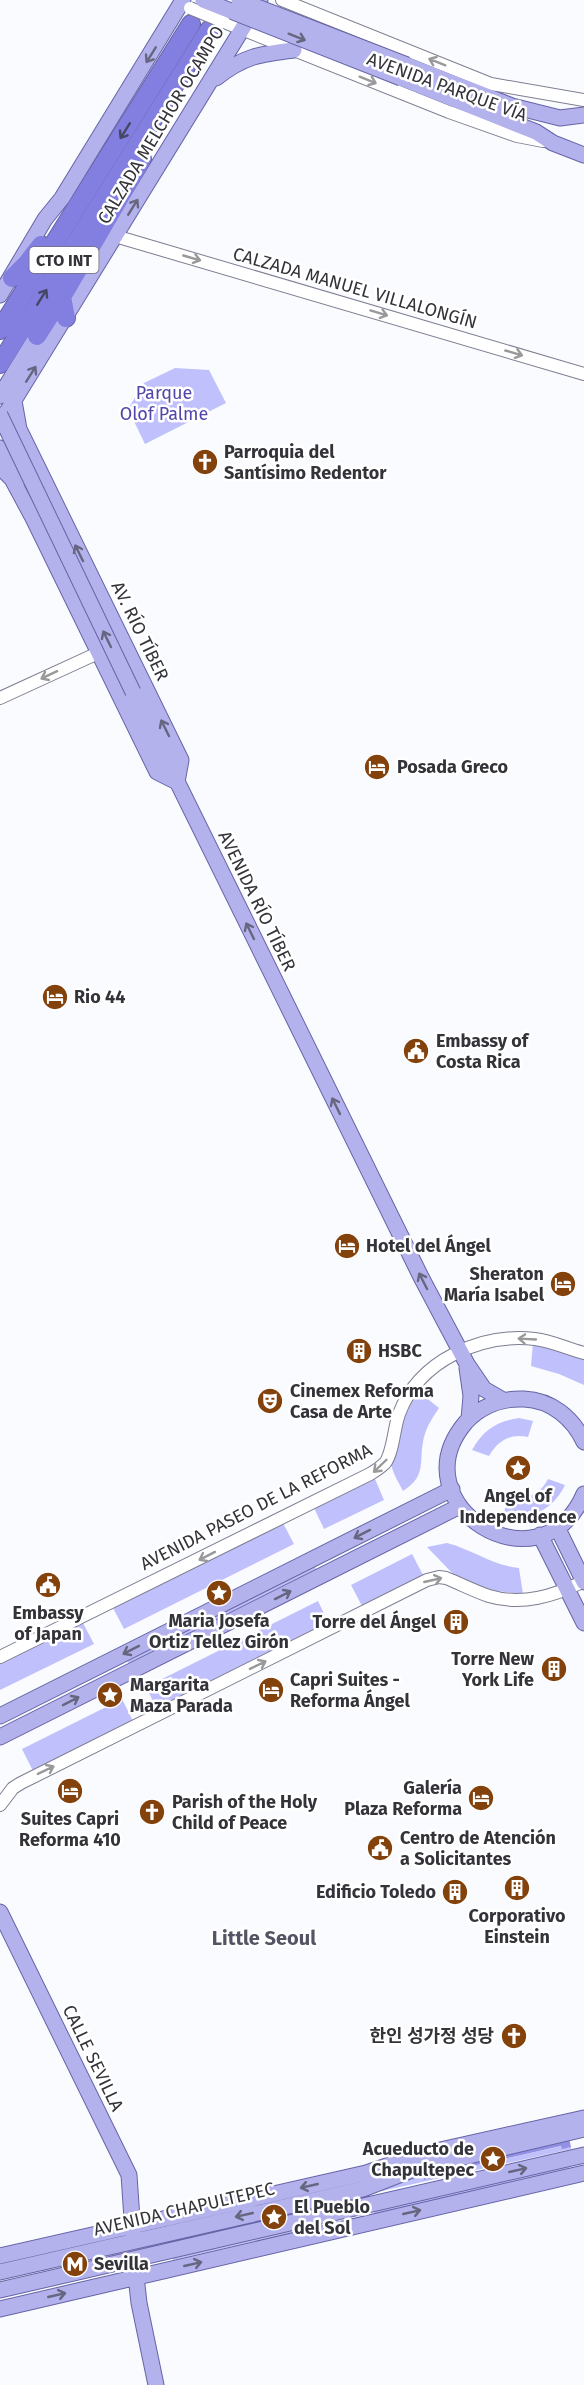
<svg xmlns="http://www.w3.org/2000/svg" width="584" height="2385" viewBox="0 0 584 2385" font-family="'Fira Sans','Noto Sans KR',sans-serif">
<style>
.green{fill:#c0c1fc}
.water{fill:#9190e4}
.lines{fill:none;stroke-linecap:round;stroke-linejoin:round}
.minor-casing{stroke:#7d7e90;stroke-width:14}
.major-casing{stroke:#6664a6;stroke-width:17}
.highway-casing{stroke:#6664a6;stroke-width:20}
.minor{stroke:#fff;stroke-width:12}
.major{stroke:#b4b2ec;stroke-width:15}
.highway{stroke:#827fe0;stroke-width:18}
.minor-bridge-casing{stroke:#7d7e90;stroke-width:14;stroke-linecap:butt}
.major-bridge-casing{stroke:#6664a6;stroke-width:17;stroke-linecap:butt}
.minor-bridge{stroke:#fff;stroke-width:12}
.major-bridge{stroke:#b4b2ec;stroke-width:15}
.oneway{stroke:#676681}
.oneway2{stroke:#99999c}
.oneway3{stroke:#474664}
.labels{text-anchor:middle;dominant-baseline:central;stroke-width:5;stroke-linejoin:round;paint-order:stroke}
.shield{fill:#fff;stroke:#707075;stroke-width:1.5}
.shield-label{font-size:16px;font-weight:bold;fill:#33333a}
.street-label{font-size:18px;fill:#33333a;stroke:#fff}
.park-label{font-size:18px;fill:#4f46a8;stroke:#fff}
.poi-label{font-size:18px;font-weight:bold;fill:#33333a;stroke:#fff;text-anchor:start}
.neighbourhood-label{font-size:20px;font-weight:bold;fill:#535464;stroke:#fff}
</style>
<rect width="100%" height="100%" fill="#fafbff"/>
<path class="green" d="M 175,368 L 209,370 L 226,403 L 145,444 L 128,409 L 144,383 Z
M 533,1343 L 584,1357 L 584,1385 L 559,1374 L 531,1366 Z
M 419,1392 L 439,1408 C 433,1417 427,1426 424,1437 C 418,1461 428,1475 403,1491 C 399,1483 391,1471 391,1461 C 390,1445 409,1405 419,1392 Z
M 519,1418 L 533,1421 L 528,1437 C 510,1433 498,1441 489,1456 L 472,1450 C 483,1430 497,1421 519,1418 Z
M 375,1479 L 384,1500 L 324,1529 L 314,1508 Z
M 548,1479 L 565,1485 C 553,1510 529,1522 503,1515 L 509,1497 C 526,1500 540,1495 548,1479 Z
M 283,1523 L 294,1544 L 124,1629 L 113,1608 Z
M 447,1543 C 474,1550 491,1565 519,1568 L 523,1594 L 487,1590 L 456,1577 L 427,1547 Z
M 412,1554 L 423,1575 L 362,1606 L 351,1585 Z
M 315,1567 L 316,1569 L 129,1663 L 127,1661 Z
M 318,1601 L 329,1624 L 157,1709 L 146,1687 Z
M 83,1623 L 94,1644 L 0,1690 L 0,1664 Z
M 122,1699 L 133,1721 L 33,1771 L 22,1749 Z
M 562,2146 L 563,2148 L 571,2147 L 571,2149 L 382,2191 L 382,2187 L 422,2172 L 424,2180 L 432,2178 L 431,2175 Z
M 569,2164 L 569,2168 L 374,2214 L 375,2209 Z
M 337,2218 L 336,2222 L 173,2260 L 173,2255 Z"/>
<path class="water" d="M 569,2138 L 571,2147 L 562,2149 L 561,2146 L 432,2175 L 432,2178 L 424,2180 L 422,2171 Z"/>
<g class="lines">
<g class="minor-casing">
<path id="minor" d="M 282,0 L 491,84 L 584,100
M 224,22 L 449,112 L 517,136 L 543,141
M 115,236 L 584,374
M 0,698 L 98,653
M 0,1657 L 370,1474 C 375,1471 381,1467 385,1463 C 393,1453 394,1427 399,1414 C 419,1360 481,1333 535,1339 C 552,1341 568,1349 584,1353
M 0,1805 L 13,1788 L 21,1783 L 427,1580 L 439,1577 L 446,1578 C 461,1584 474,1591 489,1596 C 522,1606 554,1596 584,1581"/>
</g>
<g class="major-casing">
<path id="major" d="M 407,65 L 512,106 L 560,118 L 584,115
M 216,78 C 244,56 260,54 294,50
M 401,78 L 536,132 L 553,143 L 584,155
M 0,295 L 45,219 L 62,198 L 183,0
M 0,396 L 37,336 L 47,332
M 14,401 L 19,429 L 181,760 L 177,782
M 0,423 L 260,0
M 0,448 L 23,477
M 0,467 L 12,479 L 33,518 L 157,772 L 177,782
M 133,692 L 421,1277 L 467,1364 L 484,1389 L 503,1400
M 467,1368 L 471,1396 L 469,1419
M 584,1442 C 573,1418 551,1400 524,1399 C 502,1398 481,1406 466,1422 C 396,1504 540,1595 584,1494
M 557,1527 L 584,1582
M 540,1535 L 584,1623
M 0,1716 L 452,1489
M 0,1737 L 460,1506
M 0,1912 L 129,2175 L 133,2234
M 0,2256 L 366,2173 L 418,2155 L 584,2118
M 135,2267 L 139,2303 L 156,2385
M 0,2272 L 363,2189 L 417,2168 L 584,2129
M 0,2290 L 584,2155
M 0,2309 L 584,2173"/>
</g>
<g class="highway-casing">
<path id="highway" d="M 12,278 L 27,263 L 41,245
M 66,318 L 62,297 L 142,159
M 0,330 L 191,24
M 37,336 L 62,297
M 0,364 L 209,30"/>
</g>
<use href="#minor" class="minor"/>
<use href="#major" class="major"/>
<use href="#highway" class="highway"/>
<g class="minor-bridge-casing">
<path id="minor-bridge" d="M 190,8 L 224,22"/>
</g>
<g class="major-bridge-casing">
<path id="major-bridge" d="M 203,0 L 401,78
M 239,0 L 407,65
M 0,415 L 133,692"/>
</g>
<use href="#minor-bridge" class="minor-bridge"/>
<use href="#major-bridge" class="major-bridge"/>
</g>
<defs><path id="oneway-shaft" d="M-6 0H5M1.5-3L5.5 0L1.5 3" fill="none" stroke-width="1.6" stroke-linecap="round" stroke-linejoin="round" transform="scale(1.5)"/></defs>
<g class="oneway">
<use href="#oneway-shaft" transform="translate(297 37) rotate(22)"/>
<use href="#oneway-shaft" transform="translate(151 55) rotate(122)"/>
<use href="#oneway-shaft" transform="translate(133 207) rotate(-58)"/>
<use href="#oneway-shaft" transform="translate(31 374) rotate(-58)"/>
<use href="#oneway-shaft" transform="translate(79 553) rotate(-116)"/>
<use href="#oneway-shaft" transform="translate(107 639) rotate(-116)"/>
<use href="#oneway-shaft" transform="translate(165 728) rotate(-116)"/>
<use href="#oneway-shaft" transform="translate(250 931) rotate(-116)"/>
<use href="#oneway-shaft" transform="translate(336 1106) rotate(-116)"/>
<use href="#oneway-shaft" transform="translate(423 1281) rotate(-117)"/>
<use href="#oneway-shaft" transform="translate(362 1534) rotate(153)"/>
<use href="#oneway-shaft" transform="translate(283 1595) rotate(-27)"/>
<use href="#oneway-shaft" transform="translate(131 1650) rotate(153)"/>
<use href="#oneway-shaft" transform="translate(71 1701) rotate(-27)"/>
<use href="#oneway-shaft" transform="translate(518 2170) rotate(-13)"/>
<use href="#oneway-shaft" transform="translate(309 2186) rotate(167)"/>
<use href="#oneway-shaft" transform="translate(412 2212) rotate(-13)"/>
<use href="#oneway-shaft" transform="translate(244 2215) rotate(167)"/>
<use href="#oneway-shaft" transform="translate(193 2264) rotate(-13)"/>
<use href="#oneway-shaft" transform="translate(57 2295) rotate(-13)"/>
</g>
<g class="oneway2">
<use href="#oneway-shaft" transform="translate(437 62) rotate(-158)"/>
<use href="#oneway-shaft" transform="translate(368 80) rotate(22)"/>
<use href="#oneway-shaft" transform="translate(192 258) rotate(16)"/>
<use href="#oneway-shaft" transform="translate(379 313) rotate(17)"/>
<use href="#oneway-shaft" transform="translate(514 353) rotate(16)"/>
<use href="#oneway-shaft" transform="translate(49 675) rotate(155)"/>
<use href="#oneway-shaft" transform="translate(527 1339) rotate(-177)"/>
<use href="#oneway-shaft" transform="translate(380 1466) rotate(136)"/>
<use href="#oneway-shaft" transform="translate(207 1556) rotate(153)"/>
<use href="#oneway-shaft" transform="translate(433 1580) rotate(-13)"/>
<use href="#oneway-shaft" transform="translate(258 1665) rotate(-26)"/>
<use href="#oneway-shaft" transform="translate(46 1770) rotate(-26)"/>
</g>
<g class="oneway3">
<use href="#oneway-shaft" transform="translate(125 131) rotate(122)"/>
<use href="#oneway-shaft" transform="translate(42 297) rotate(-58)"/>
</g>
<defs>
<g id="church-disc" transform="scale(1.35)"><circle r="9.5" fill="#83410c" stroke="#fff"/><path d="M-1.2-6h2.4v3.5h3.3v2.4h-3.3V6h-2.4V-.1h-3.3v-2.4h3.3Z" fill="#fff"/></g>
<g id="hotel-disc" transform="scale(1.35)"><circle r="9.5" fill="#83410c" stroke="#fff"/><path d="M-6-4.5h1.5V1H6V5H4.5V3h-9V5H-6ZM-4 0a1.8 1.8 0 1 1 3.6 0ZM.5 0V-2.5h3Q6-2.5 6 0Z" fill="#fff"/></g>
<g id="civic-disc" transform="scale(1.35)"><circle r="9.5" fill="#83410c" stroke="#fff"/><path d="M-.6-6.5H3V-4.5H.6V-3L4-1V1h2V6H-6V1h2V-1L-.6-3ZM-1.2 2.5V6h2.4V2.5Z" fill="#fff"/></g>
<g id="building-disc" transform="scale(1.35)"><circle r="9.5" fill="#83410c" stroke="#fff"/><path d="M-4-6H4V6H1V3H-1V6H-4ZM-2.5-4.3h1.7v1.8h-1.7ZM.8-4.3h1.7v1.8H.8ZM-2.5-1h1.7V.8h-1.7ZM.8-1h1.7V.8H.8Z" fill="#fff"/></g>
<g id="theatre-disc" transform="scale(1.35)"><circle r="9.5" fill="#83410c" stroke="#fff"/><path d="M-5-5.5Q0-4 5-5.5V0Q5 5 0 6Q-5 5-5 0ZM-3.3-2.5H-1v1.5H-3.3ZM1-2.5H3.3v1.5H1ZM-2.8 1Q0 5.5 2.8 1Z" fill="#fff"/></g>
<g id="sight-disc" transform="scale(1.35)"><circle r="9.5" fill="#83410c" stroke="#fff"/><path d="M0-6L1.8-2.2L6-1.7L2.9 1.2L3.7 5.4L0 3.3L-3.7 5.4L-2.9 1.2L-6-1.7L-1.8-2.2Z" fill="#fff"/></g>
<g id="metro-disc" transform="scale(1.35)"><circle r="9.5" fill="#83410c" stroke="#fff"/><path d="M-5.5 5V-5H-3L0 0L3-5H5.5V5H3V-.5L0 4L-3-.5V5Z" fill="#fff"/></g>
</defs>
<g fill-rule="evenodd">
<use href="#church-disc" x="205" y="462"/>
<use href="#hotel-disc" x="377" y="767"/>
<use href="#hotel-disc" x="55" y="997"/>
<use href="#civic-disc" x="416" y="1051"/>
<use href="#hotel-disc" x="347" y="1246"/>
<use href="#hotel-disc" x="563" y="1284"/>
<use href="#building-disc" x="359" y="1351"/>
<use href="#theatre-disc" x="270" y="1401"/>
<use href="#sight-disc" x="518" y="1468"/>
<use href="#civic-disc" x="48" y="1585"/>
<use href="#sight-disc" x="219" y="1593"/>
<use href="#building-disc" x="456" y="1622"/>
<use href="#building-disc" x="554" y="1669"/>
<use href="#hotel-disc" x="271" y="1690"/>
<use href="#sight-disc" x="110" y="1695"/>
<use href="#hotel-disc" x="70" y="1791"/>
<use href="#hotel-disc" x="481" y="1798"/>
<use href="#church-disc" x="152" y="1812"/>
<use href="#civic-disc" x="380" y="1848"/>
<use href="#building-disc" x="517" y="1888"/>
<use href="#building-disc" x="455" y="1892"/>
<use href="#church-disc" x="514" y="2036"/>
<use href="#sight-disc" x="493" y="2159"/>
<use href="#sight-disc" x="274" y="2217"/>
<use href="#metro-disc" x="75" y="2264"/>
</g>
<g class="labels">
<rect class="shield" x="29.5" y="247" width="69" height="26" rx="4.5"/>
<g class="shield-label">
<text x="64" y="260">CTO INT</text>
</g>
<g class="street-label">
<text transform="translate(447 87) rotate(20)">AVENIDA PARQUE VÍA</text>
<text transform="translate(161 125) rotate(-59)">CALZADA MELCHOR OCAMPO</text>
<text transform="translate(355 288) rotate(16)">CALZADA MANUEL VILLALONGÍN</text>
<text transform="translate(140 631) rotate(64)">AV. RÍO TÍBER</text>
<text transform="translate(257 901) rotate(64)">AVENIDA RÍO TÍBER</text>
<text transform="translate(256 1507) rotate(-27)">AVENIDA PASEO DE LA REFORMA</text>
<text transform="translate(93 2058) rotate(64)">CALLE SEVILLA</text>
<text transform="translate(184 2209) rotate(-13)">AVENIDA CHAPULTEPEC</text>
</g>
<g class="park-label">
<text x="164" y="393">Parque<tspan x="164" dy="21">Olof Palme</tspan></text>
</g>
<g class="poi-label">
<text x="224" y="452">Parroquia del<tspan x="224" dy="21">Santísimo Redentor</tspan></text>
<text x="397" y="767">Posada Greco</text>
<text x="74" y="997">Rio 44</text>
<text x="436" y="1041">Embassy of<tspan x="436" dy="21">Costa Rica</tspan></text>
<text x="366" y="1246">Hotel del Ángel</text>
<text x="544" y="1274" text-anchor="end">Sheraton<tspan x="544" dy="21">María Isabel</tspan></text>
<text x="378" y="1351">HSBC</text>
<text x="290" y="1391">Cinemex Reforma<tspan x="290" dy="21">Casa de Arte</tspan></text>
<text x="518" y="1496" text-anchor="middle">Angel of<tspan x="518" dy="21">Independence</tspan></text>
<text x="48" y="1613" text-anchor="middle">Embassy<tspan x="48" dy="21">of Japan</tspan></text>
<text x="219" y="1621" text-anchor="middle">Maria Josefa<tspan x="219" dy="21">Ortiz Tellez Girón</tspan></text>
<text x="436" y="1622" text-anchor="end">Torre del Ángel</text>
<text x="534" y="1659" text-anchor="end">Torre New<tspan x="534" dy="21">York Life</tspan></text>
<text x="290" y="1680">Capri Suites -<tspan x="290" dy="21">Reforma Ángel</tspan></text>
<text x="130" y="1685">Margarita<tspan x="130" dy="21">Maza Parada</tspan></text>
<text x="462" y="1788" text-anchor="end">Galería<tspan x="462" dy="21">Plaza Reforma</tspan></text>
<text x="172" y="1802">Parish of the Holy<tspan x="172" dy="21">Child of Peace</tspan></text>
<text x="70" y="1819" text-anchor="middle">Suites Capri<tspan x="70" dy="21">Reforma 410</tspan></text>
<text x="400" y="1838">Centro de Atención<tspan x="400" dy="21">a Solicitantes</tspan></text>
<text x="436" y="1892" text-anchor="end">Edificio Toledo</text>
<text x="517" y="1916" text-anchor="middle">Corporativo<tspan x="517" dy="21">Einstein</tspan></text>
<text x="494" y="2036" text-anchor="end">한인 성가정 성당</text>
<text x="474" y="2149" text-anchor="end">Acueducto de<tspan x="474" dy="21">Chapultepec</tspan></text>
<text x="294" y="2207">El Pueblo<tspan x="294" dy="21">del Sol</tspan></text>
<text x="94" y="2264">Sevilla</text>
</g>
<g class="neighbourhood-label">
<text x="264" y="1938">Little Seoul</text>
</g>
</g>
</svg>
